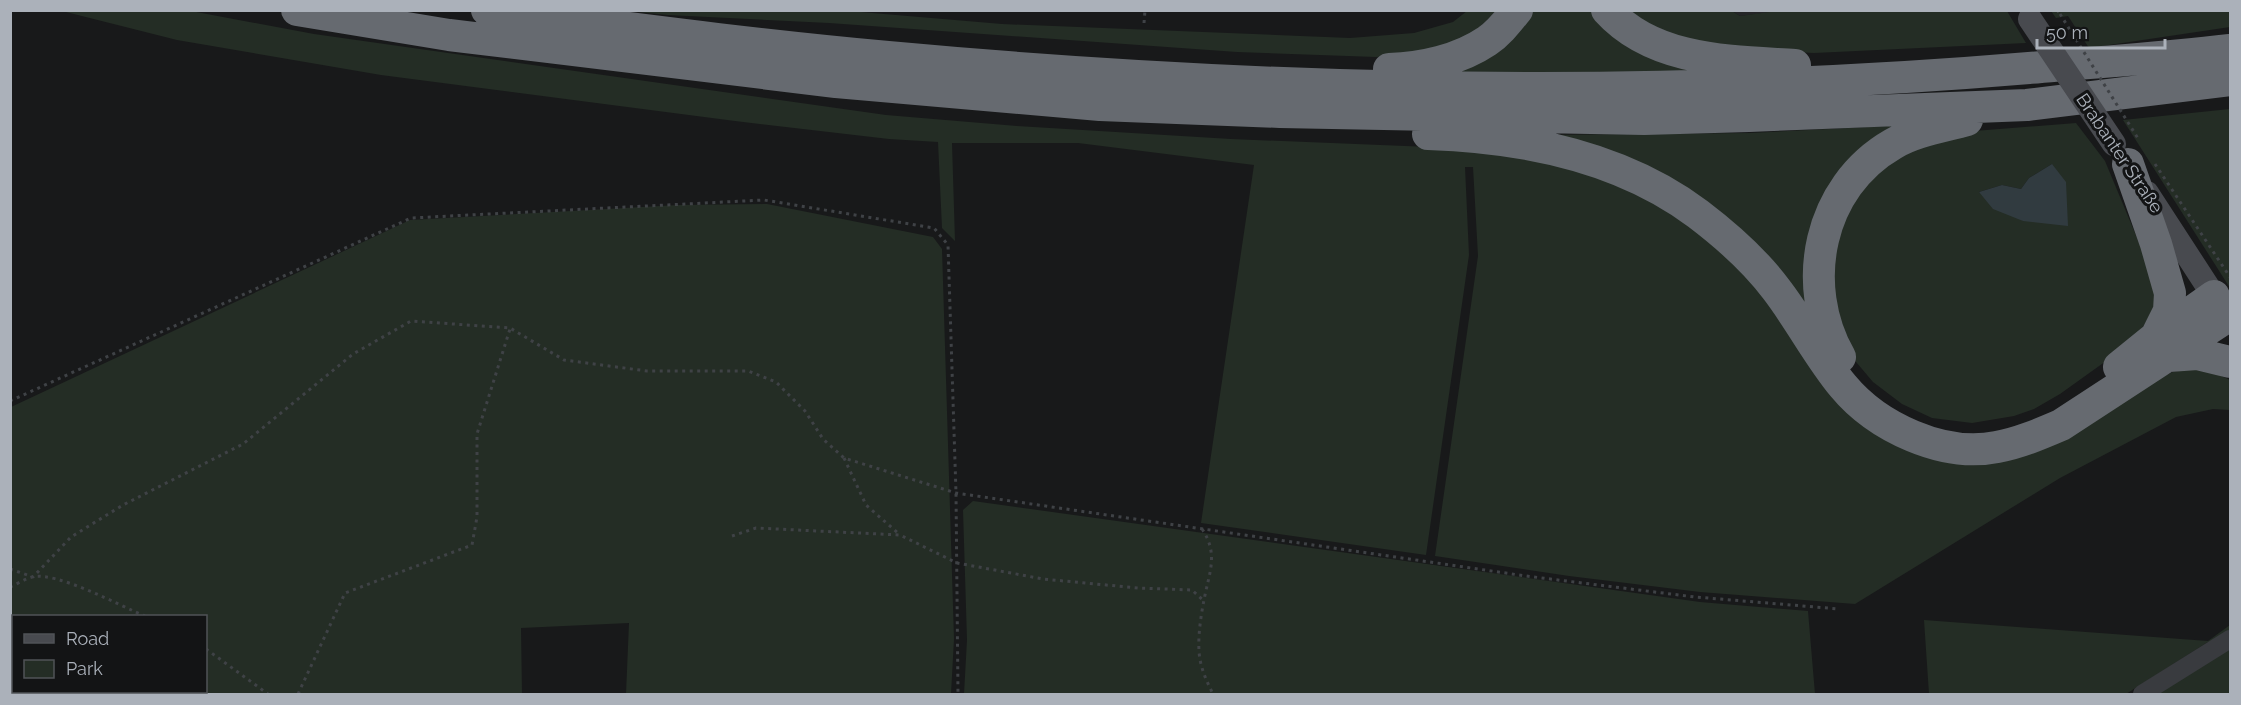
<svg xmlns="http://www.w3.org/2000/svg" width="2241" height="705" viewBox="0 0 2241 705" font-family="Raleway,sans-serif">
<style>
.built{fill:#242527}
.green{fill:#242d25;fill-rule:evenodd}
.water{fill:#313b40}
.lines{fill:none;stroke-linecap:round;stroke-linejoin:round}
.path{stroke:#3f4246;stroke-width:3;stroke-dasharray:3 4.5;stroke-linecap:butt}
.minor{stroke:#393b3f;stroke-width:18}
.secondary{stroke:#484a4f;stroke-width:24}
.motorway{stroke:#666a70;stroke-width:32}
.path-bridge{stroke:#3f4246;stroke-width:3;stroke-dasharray:3 4.5;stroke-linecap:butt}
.secondary-bridge{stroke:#484a4f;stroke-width:24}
.labels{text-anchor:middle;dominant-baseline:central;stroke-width:6;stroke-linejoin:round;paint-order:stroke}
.street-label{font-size:18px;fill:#abb1ba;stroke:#131415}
</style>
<rect width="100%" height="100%" fill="#18191a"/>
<path class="built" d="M 1732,11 L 1783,11 L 1740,16 Z"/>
<path class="green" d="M 837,10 L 1002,24 L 1350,38 L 1414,33 L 1453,22 L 1467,11 L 1496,11 L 1478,29 L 1451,44 L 1423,54 L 1376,57 L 1237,52 L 829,23 L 668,15 L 629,11 Z
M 1521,10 L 1600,11 L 1733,73 L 1402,76 Z
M 1783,10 L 2007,11 L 2026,43 L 1814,53 L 1730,49 L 1658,32 L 1627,11 L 1732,11 L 1740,16 Z
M 2104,10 L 2230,11 L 2230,27 L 2089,48 L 2068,16 L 2056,18 L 2051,11 Z
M 62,11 L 191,11 L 314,34 L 886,115 L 1017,126 L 1231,139 L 1479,149 L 1572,169 L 1639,193 L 1723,249 L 1760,289 L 1803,351 L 1967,460 L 2173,372 L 2189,369 L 2213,372 L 2230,380 L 2230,410 L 2213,409 L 2176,417 L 2060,478 L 1855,604 L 1700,592 L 1569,576 L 1435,556 L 1478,256 L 1473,167 L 1465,167 L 1469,255 L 1426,555 L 1201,523 L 1254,165 L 1078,143 L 952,143 L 955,241 L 942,228 L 938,142 L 889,139 L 735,121 L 381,75 L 177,40 Z
M 2230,109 L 2230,288 L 2123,120 Z
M 2076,123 L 2105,161 L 2155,281 L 2154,309 L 2134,341 L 2060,394 L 2034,409 L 2014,416 L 1972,423 L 1932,418 L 1902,404 L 1873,382 L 1851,356 L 1833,312 L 1833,240 L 1844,210 L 1891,157 L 1962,132 ZM 2052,164 L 2023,221 L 1979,192 L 2002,185 L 2021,189 L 2029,178 Z
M 1908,125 L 1843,179 L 1823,341 L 1762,261 L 1537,135 L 1750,133 Z
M 767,204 L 933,237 L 942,249 L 954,639 L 951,694 L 626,694 L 629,623 L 521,628 L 522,694 L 11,694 L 11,407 L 410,220 L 678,205 ZM 14,616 L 206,616 L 206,692 L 14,692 Z
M 973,501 L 1700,602 L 1808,611 L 1815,694 L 964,694 L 967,640 L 963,510 Z
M 1924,620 L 2208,641 L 2230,625 L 2230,634 L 2210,646 L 2208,642 L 2126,694 L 1929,694 Z
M 2230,648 L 2230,694 L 2156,694 Z"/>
<path class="water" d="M 2052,164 L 2066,182 L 2068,226 L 2023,221 L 1993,209 L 1979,192 L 2002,185 L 2021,189 L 2029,178 Z"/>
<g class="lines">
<path class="path" d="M 2057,10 L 2060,14
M 1144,23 L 1145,10
M 2155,164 L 2230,277
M 10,401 L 411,218 L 764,200 L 934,228 L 948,245 L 956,493 L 958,694
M 844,458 L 866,505 L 899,534
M 1202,529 C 1219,554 1209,573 1204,600 C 1201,615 1198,635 1199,651 C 1200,667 1206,680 1213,694
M 732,536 L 756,528 L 900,535 L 957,563 L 1043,579 L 1138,588 L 1192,590 L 1204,601
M 10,569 L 33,577 L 71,537 L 123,505 L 243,444 L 353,354 L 411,321 L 510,328 L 564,360 L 647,371 L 748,371 L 776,382 L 805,411 L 823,439 L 844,458 L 956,493 L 1526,576 L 1695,597 L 1839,609
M 10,587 C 17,584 25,579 32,577 C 57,571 120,606 145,616
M 206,649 L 268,694
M 298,694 L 345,593 L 472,545 L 477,517 L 477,434 L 510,329"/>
<path class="minor" d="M 2142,694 L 2230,639"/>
<path class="secondary" d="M 2147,193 L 2223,310"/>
<path class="motorway" d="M 297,10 L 449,35 L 836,82 L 1100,105 L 1280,112 L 1644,119 L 1749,116 L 2027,105 L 2230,80
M 487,10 C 621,27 754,45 888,57 C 1267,92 1650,100 2029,68 C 2096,62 2164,58 2230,50
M 1607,10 C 1654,62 1731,61 1795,65
M 1389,69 C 1422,68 1459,60 1487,41 C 1499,33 1508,21 1517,10
M 1428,134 C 1522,137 1621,156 1698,214 C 1727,236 1755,261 1776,289 C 1800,320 1818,356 1843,386 C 1877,427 1943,458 1997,447 C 2019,443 2040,434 2061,425 L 2228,316
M 2128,164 L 2156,244 L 2170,293 L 2169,311 L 2156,337
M 2169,356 L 2197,354 L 2230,362
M 1840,357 C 1799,285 1818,187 1893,144 C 1915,131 1942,127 1967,120
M 2119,367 L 2156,337 L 2214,296"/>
<path class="path-bridge" d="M 2060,14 L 2139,140"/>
<path class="secondary-bridge" d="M 2030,19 L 2114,144"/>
</g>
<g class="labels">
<g class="street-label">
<text transform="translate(2120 153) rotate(56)">Brabanter Straße</text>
</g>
</g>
<rect width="2241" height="705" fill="none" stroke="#abb1ba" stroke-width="24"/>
<rect x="12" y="615" width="195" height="78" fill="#131415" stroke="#505357" stroke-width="1.5"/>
<rect x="24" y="634" width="30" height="9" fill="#484a4f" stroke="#505357" stroke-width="1.5"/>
<text x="66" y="645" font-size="18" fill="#abb1ba">Road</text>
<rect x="24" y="660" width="30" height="18" fill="#242d25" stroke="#505357" stroke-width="1.5"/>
<text x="66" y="675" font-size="18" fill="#abb1ba">Park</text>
<path d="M2037 39v9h128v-9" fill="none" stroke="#abb1ba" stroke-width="3"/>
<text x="2046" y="39" font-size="18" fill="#abb1ba" stroke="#131415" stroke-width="4.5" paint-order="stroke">50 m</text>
</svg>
